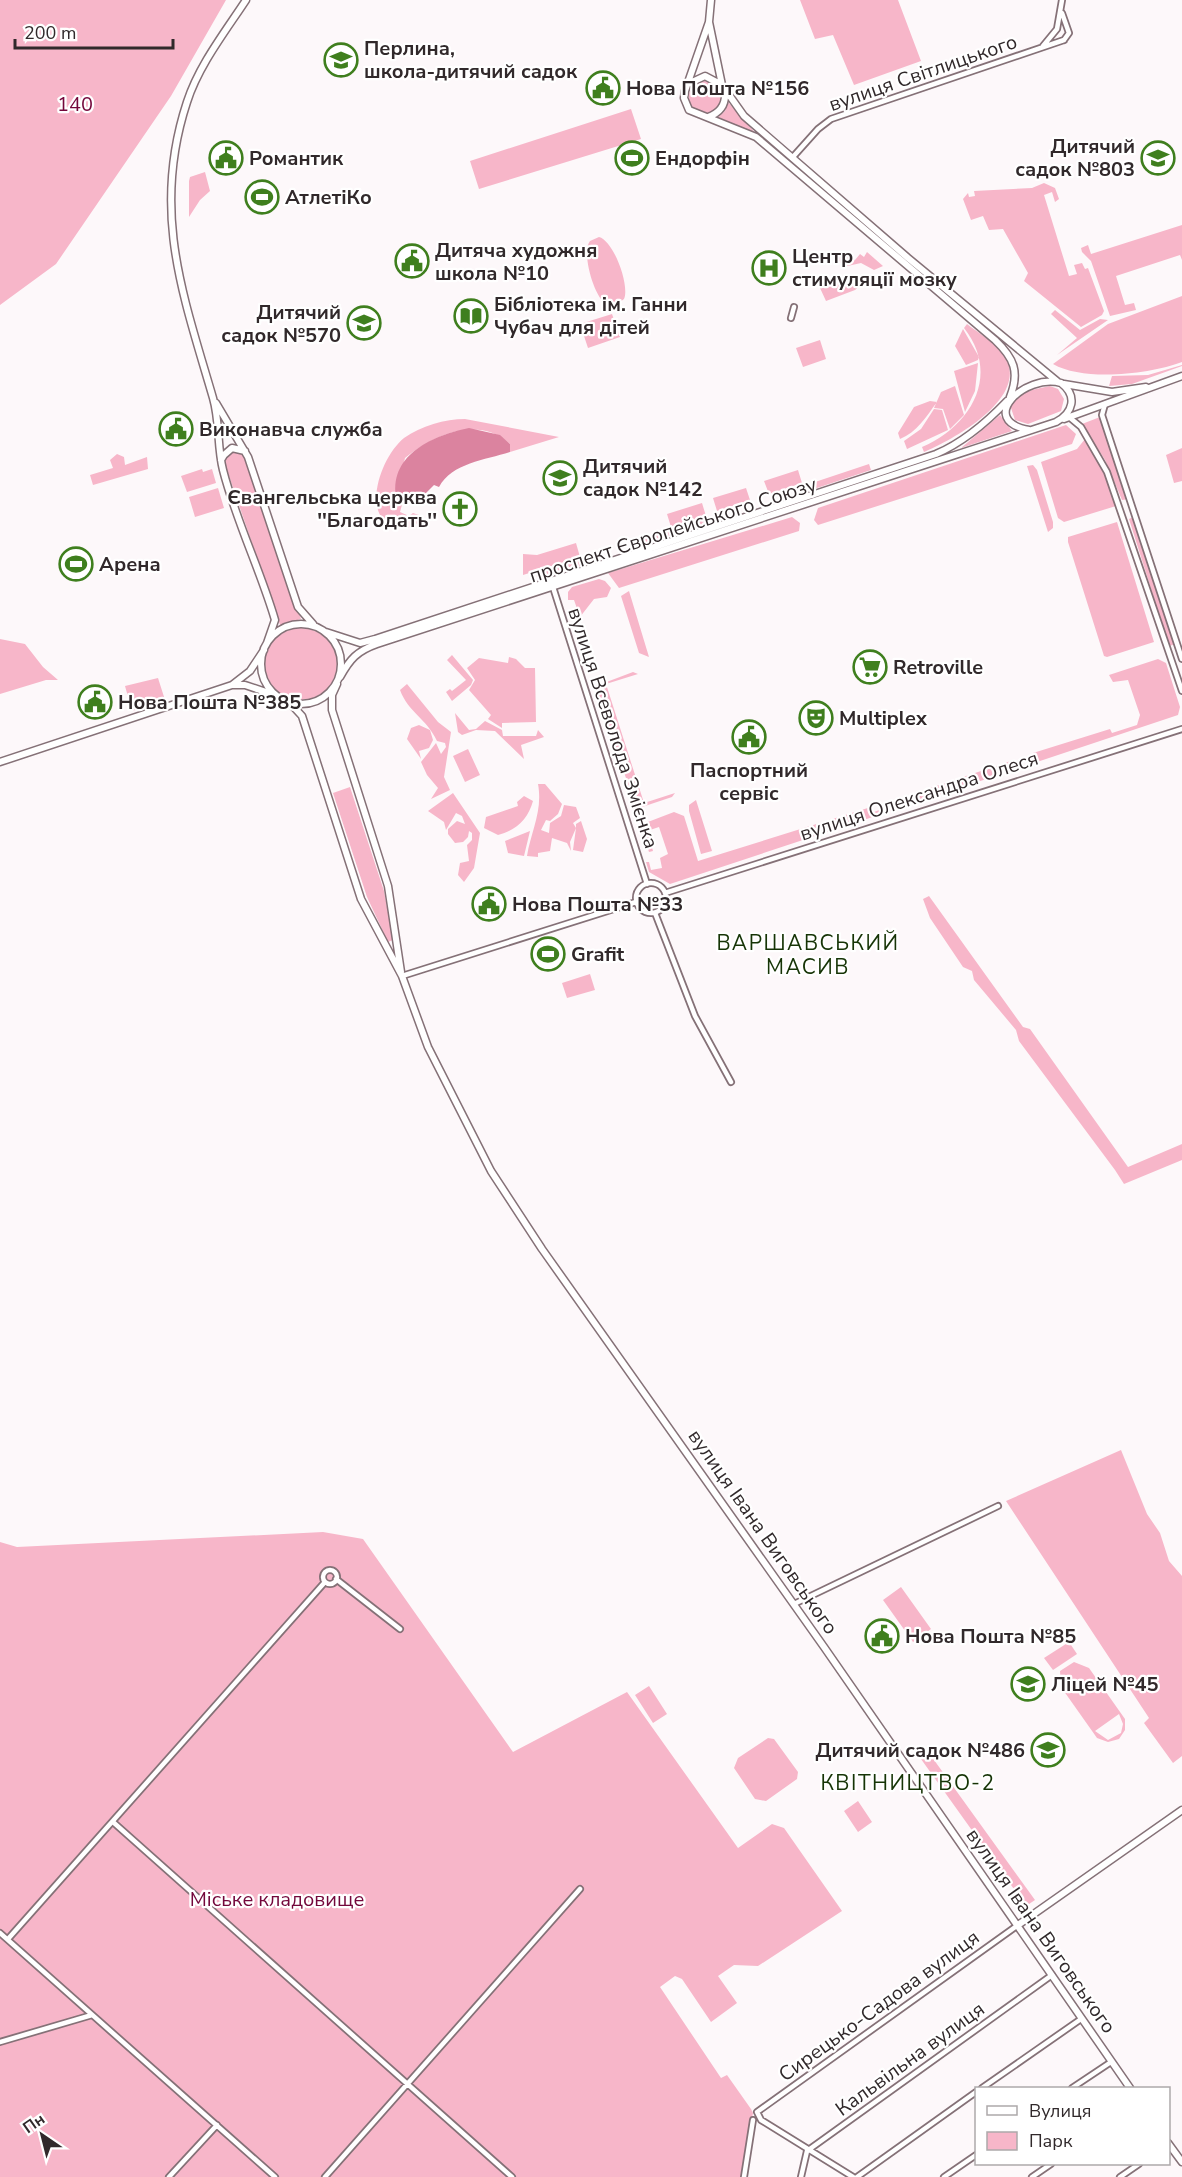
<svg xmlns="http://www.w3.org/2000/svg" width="1182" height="2177" viewBox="0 0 1182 2177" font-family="'Nunito Sans',sans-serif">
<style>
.green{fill:#f7b6c9;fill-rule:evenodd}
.water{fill:#db839f}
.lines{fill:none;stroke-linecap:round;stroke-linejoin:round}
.street-casing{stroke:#857177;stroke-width:8}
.secondary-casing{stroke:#857177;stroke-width:9}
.street{stroke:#fff;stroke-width:4.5}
.secondary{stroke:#fff;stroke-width:6}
.labels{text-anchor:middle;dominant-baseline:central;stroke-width:4.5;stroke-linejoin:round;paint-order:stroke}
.poi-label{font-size:20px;font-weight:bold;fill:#31292b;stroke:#fff;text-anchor:start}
.street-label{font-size:20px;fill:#31292b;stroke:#fff}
.park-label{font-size:20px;fill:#73073b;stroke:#fff}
.neighbourhood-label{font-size:21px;letter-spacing:1.5px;fill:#163406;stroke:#fff}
</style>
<rect width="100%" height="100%" fill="#fdf8fa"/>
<path class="green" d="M 0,0 L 226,0 L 171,96 L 56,264 L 0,305 Z
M 800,0 L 898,0 L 921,61 L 854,85 L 833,35 L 815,39 Z
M689 97a16 16 0 1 1 32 0a16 16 0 1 1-32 0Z
M 728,102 L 758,136 L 717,118 L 725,111 Z
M 631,109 L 641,139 L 479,189 L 470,161 Z
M 205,172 L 210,191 L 200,200 L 189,217 L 189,181 L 190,177 Z
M 1044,183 L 1055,188 L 1059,199 L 1055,202 L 1052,192 L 1044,195 L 1069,276 L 1077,274 L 1074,265 L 1082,263 L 1085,269 L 1088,268 L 1104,311 L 1102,315 L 1081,327 L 1024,281 L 1028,273 L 1003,229 L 989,230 L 983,216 L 971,220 L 963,199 L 968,193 L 969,197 L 975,196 L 974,191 L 1032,188 Z
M 1182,225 L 1182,260 L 1180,255 L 1116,276 L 1125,305 L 1134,303 L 1136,310 L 1110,316 L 1091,261 L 1082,252 L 1081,248 L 1088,245 L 1091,254 Z
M 599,237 C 614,241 630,286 624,299 L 616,305 L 606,304 C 594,297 581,252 590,241 Z
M 867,252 L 883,266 L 874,270 L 861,263 L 843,267 L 837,257 L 840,253 L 855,260 L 860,254 L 864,257 Z
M 854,277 L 859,279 L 861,285 L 855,290 L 826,301 L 820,288 Z
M 1182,296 L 1182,362 C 1150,374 1084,382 1053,364 L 1108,324 Z
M 1055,310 L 1080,330 L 1100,319 L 1108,320 L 1057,355 L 1077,338 L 1051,314 Z
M 612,314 L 620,337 L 588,348 L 580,324 Z
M 967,324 C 980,334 1002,347 1008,363 C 1022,402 952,440 924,452 L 922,447 C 971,426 1001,375 964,328 Z
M 963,329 L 979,357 L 978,360 L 966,365 L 955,346 Z
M 820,340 L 826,359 L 803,367 L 796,348 Z
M 978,363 L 975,391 L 965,412 L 954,371 Z
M 1182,365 L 1182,366 L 1132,384 L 1109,386 L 1112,376 L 1148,375 Z
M 955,386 L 964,415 L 950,429 L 943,409 L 934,408 L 941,392 Z
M 1050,386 L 1058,389 L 1064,399 L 1061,411 L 1028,424 L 1015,420 L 1010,405 C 1020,392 1034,389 1050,386 Z
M 930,401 L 937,402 C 926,417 917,432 900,439 L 898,433 L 914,407 Z
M 934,409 L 942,410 L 948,430 L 907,449 L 904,441 L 921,429 Z
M 1000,415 L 1012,431 L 961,448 Z
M 1100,417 L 1129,499 L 1122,500 L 1105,460 L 1082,424 Z
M 465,419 L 559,437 L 510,452 L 510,444 C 478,415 434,435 405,458 L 396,496 L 403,501 L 400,512 L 409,516 L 413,513 L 419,515 L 422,521 L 406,529 C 356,527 379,458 404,438 C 421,426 445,419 465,419 Z
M 1066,425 L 1076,434 L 1072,444 L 818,525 L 814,520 L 818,508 Z
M 1085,439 L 1104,474 L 1116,506 L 1064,522 L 1058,518 L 1041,462 L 1077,449 Z
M 1182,448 L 1182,481 L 1174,483 L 1166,455 Z
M 234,451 L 245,455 L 301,619 L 280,625 L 226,467 L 225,458 Z
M 117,454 L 124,457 L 125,465 L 147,457 L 148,469 L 93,485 L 90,475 L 113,468 L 110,460 Z
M 869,464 L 871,470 L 814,489 L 812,483 Z
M 1033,465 L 1037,470 L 1053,522 L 1053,528 L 1048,532 L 1027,466 Z
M 202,469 L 203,472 L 212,469 L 216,483 L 187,492 L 181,476 Z
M 798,470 L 802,483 L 769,494 L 764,481 Z
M 218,488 L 224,508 L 195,517 L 189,497 Z
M 746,488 L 750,500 L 717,511 L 713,498 Z
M 702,503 L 706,516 L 671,527 L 667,514 Z
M 709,516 L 709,523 L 634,547 L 632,541 Z
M 1135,516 L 1176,644 L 1169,646 L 1129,519 Z
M 792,517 L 800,523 L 799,531 L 619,588 L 608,573 Z
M 1117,522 L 1154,642 L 1107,657 L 1104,656 L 1068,542 L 1068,537 Z
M 576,543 L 580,557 L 523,575 L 523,554 L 537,555 Z
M 591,555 L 593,562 L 540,579 L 536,576 L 537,573 Z
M 599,579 L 605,581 L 611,588 L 607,597 L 594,599 L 580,617 L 574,600 L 568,600 L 568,592 L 572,587 Z
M 629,591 L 649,657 L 639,653 L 621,596 Z
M265 664a36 36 0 1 1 72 0a36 36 0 1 1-72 0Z
M 0,639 L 25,644 L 43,667 L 58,680 L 46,680 L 0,694 Z
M 452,655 L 473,680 L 471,685 L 452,701 L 446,692 L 450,689 L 452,691 L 466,680 L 447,660 Z
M 509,657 L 516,659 L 525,668 L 535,668 L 536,722 L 502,723 L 502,728 L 488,719 L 491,715 L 469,690 L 475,680 L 467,668 L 479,658 L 508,663 Z
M 1158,659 L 1166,663 L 1180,707 L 1178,715 L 1037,762 L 1033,753 L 1110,729 L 1112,733 L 1137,725 L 1140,715 L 1128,680 L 1113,682 L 1109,675 Z
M 633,672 L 638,674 L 606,684 L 644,803 L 675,793 L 672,797 L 636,809 L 596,686 Z
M 158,678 L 165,700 L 132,711 L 125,686 Z
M 407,684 L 438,722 L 451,732 L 444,777 L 450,790 L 431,799 L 438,788 L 427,775 L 421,762 L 436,743 L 441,754 L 446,747 L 445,743 L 437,741 C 427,719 408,712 400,690 Z
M 455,713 L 469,730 L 476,729 L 485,721 L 502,730 L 503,736 L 536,736 L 538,730 L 544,737 L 521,745 L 524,759 L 495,731 L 476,730 L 462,735 L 458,732 Z
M 419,725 L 430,730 L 433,740 L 429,748 L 419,751 L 421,759 L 407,739 L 411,728 Z
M 468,749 L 480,775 L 465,782 L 453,756 Z
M 1011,761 L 1013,770 L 903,807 L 901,802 L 911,799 L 909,795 Z
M 538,784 L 545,784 L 562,804 L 558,814 L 550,821 L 546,820 L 541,830 L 549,833 L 550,823 L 561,816 L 564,805 L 576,807 L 580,818 L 573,823 L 576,828 L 576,824 L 581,821 L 587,839 L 583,852 L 573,850 L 576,828 L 570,842 L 571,851 L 567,843 L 552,838 L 550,851 L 538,853 L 538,857 L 527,856 C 531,831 543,811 538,784 Z
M 350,787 L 384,891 L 393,940 L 388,942 L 367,897 L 333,793 Z
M 453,793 L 480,833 L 474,868 L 464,882 L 458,875 L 460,863 L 469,861 L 467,845 L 472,840 L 472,833 L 469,831 L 468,837 L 463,842 L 455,843 L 448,834 L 448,829 L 457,821 L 465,824 L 462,816 L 456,813 L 446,830 L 444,822 L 428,811 Z
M 524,796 L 533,801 C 528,819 517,830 498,835 L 484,828 L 486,817 L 518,806 L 517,802 Z
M 696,800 L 712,851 L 701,854 L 689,811 L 689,805 Z
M 898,803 L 900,808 L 670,884 L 649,872 L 646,862 L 649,862 L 651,870 L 662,868 L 660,858 L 668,854 L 659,827 L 647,831 L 653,851 L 649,852 L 640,825 L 674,812 L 684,816 L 698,861 L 871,807 L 874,812 Z
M 530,831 L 524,856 L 508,853 L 505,841 Z
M 929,896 L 1023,1027 L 1030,1029 L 1128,1167 L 1182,1144 L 1182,1160 L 1124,1184 L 1115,1170 L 1019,1041 L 1016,1030 L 974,980 L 972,971 L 963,967 L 930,918 L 923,899 Z
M 590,974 L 595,990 L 567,998 L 562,983 Z
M 1121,1450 L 1147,1514 L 1160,1533 L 1169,1561 L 1182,1576 L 1182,1756 L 1173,1763 L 1144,1723 L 1149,1718 L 1006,1501 Z
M 323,1532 L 363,1539 L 513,1752 L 627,1692 L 738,1848 L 772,1824 L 784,1828 L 842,1911 L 758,1966 L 734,1965 L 718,1976 L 737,2003 L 711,2022 L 682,1979 L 675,1976 L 660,1987 L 721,2078 L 727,2075 L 751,2109 L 753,2113 L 741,2177 L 0,2177 L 0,1542 L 17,1547 Z
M 901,1587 L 931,1629 L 913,1642 L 883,1600 Z
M 1069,1642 L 1077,1654 L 1053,1670 L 1044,1658 Z
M 1074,1662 L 1089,1668 L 1125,1719 L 1125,1730 L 1119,1739 L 1108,1742 L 1097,1738 L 1061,1687 L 1060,1671 ZM 1119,1714 L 1123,1724 L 1121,1733 L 1108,1740 L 1095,1731 Z
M 649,1686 L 667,1714 L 653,1723 L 635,1695 Z
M 768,1738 L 774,1739 L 798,1772 L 797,1779 L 766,1801 L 755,1799 L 734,1768 L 738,1758 Z
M 929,1753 L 1035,1900 L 1026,1906 L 921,1759 Z
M 858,1801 L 872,1822 L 858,1832 L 844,1811 Z"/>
<path class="water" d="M 469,428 L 500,435 L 510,444 L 510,452 C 485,460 452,463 439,487 L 434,485 L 417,502 L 403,501 L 396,496 C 390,454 434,435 469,428 Z"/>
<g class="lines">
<g class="street-casing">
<path id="street" d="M 1062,13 L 1069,33 L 1064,40
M 1043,46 L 1057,29 L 1062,0
M 792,158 L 818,129 L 831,119 L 1064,40
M 791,318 L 794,307
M 1105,404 L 1102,415 L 1182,659
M 1069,417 L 1081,427 L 1107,472 L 1182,691
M 552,584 L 647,884
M636 898a15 15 0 1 1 30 0a15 15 0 1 1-30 0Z
M 665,893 L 1182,729
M 655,913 L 695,1016 L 731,1082
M 402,976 L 636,902
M323 1577a7 7 0 1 1 14 0a7 7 0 1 1-14 0Z
M 336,1579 L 400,1629
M 794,1604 L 998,1506
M 113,1822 L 512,2177
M 0,1933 L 275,2177
M 8,1939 L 325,1582
M 0,2042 L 92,2015
M 982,2088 L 1081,2019
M 1072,2088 L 1111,2062
M 169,2177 L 217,2125
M 325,2177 L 580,1889
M 744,2177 L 753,2120
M 801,2177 L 807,2151 L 1052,1975
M 853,2177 L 761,2120 L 757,2112 L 1018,1925
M 857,2177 L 976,2092
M 944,2177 L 976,2155
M 1032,2177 L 1051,2164
M 1120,2177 L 1139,2164"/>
</g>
<g class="secondary-casing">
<path id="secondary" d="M 246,0 C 225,32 199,65 187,102 C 151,211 183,295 213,398 C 220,422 217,447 223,470 C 236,521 260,569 275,620 L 267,643
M 711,0 L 709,22 L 722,85 L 744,116 L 908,258 L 1058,382
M 709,22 L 685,91 L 684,98 L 689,110 L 756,137 L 995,340 C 1014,358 1020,372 1010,397
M 690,83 L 705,76 L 720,84
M 708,117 C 720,113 726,105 725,92
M 1064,384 L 1112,392 L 1146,387
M 216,403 L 248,457 L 298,607 L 313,624
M 1064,419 L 1182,376
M 221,460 L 224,455 L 232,448 L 245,451
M261 664a40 40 0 1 1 80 0a40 40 0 1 1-80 0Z
M 326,632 L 360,643 L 375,639 L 936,454 C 964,442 986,423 1007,401
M 340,677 C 350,659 357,651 377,644 L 1056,422 C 1073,413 1078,396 1061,383 C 1025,373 976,420 1029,430
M 337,684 L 332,695 L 332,710 L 388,886 L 401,972
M 233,685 L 245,685 L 272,694
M 290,703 L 302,716 L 361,899 L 402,976 L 428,1047 L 491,1171 L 542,1249 L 824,1647 L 1130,2088
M 0,762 L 232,685 L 250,671 L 264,650
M 1018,1925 L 1182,1810
M 1168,2143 L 1182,2162"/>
</g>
<use href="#street" class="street"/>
<use href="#secondary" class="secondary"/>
</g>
<defs>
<g id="school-ring" transform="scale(1.725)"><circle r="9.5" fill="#fff" stroke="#3f7f1e" stroke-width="1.5"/><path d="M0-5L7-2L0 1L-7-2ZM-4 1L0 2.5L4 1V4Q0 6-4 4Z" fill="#3f7f1e"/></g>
<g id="civic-ring" transform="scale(1.725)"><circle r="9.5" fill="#fff" stroke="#3f7f1e" stroke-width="1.5"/><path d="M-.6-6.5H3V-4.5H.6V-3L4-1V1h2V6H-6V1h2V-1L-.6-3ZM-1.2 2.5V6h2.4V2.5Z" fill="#3f7f1e"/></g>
<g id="stadium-ring" transform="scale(1.725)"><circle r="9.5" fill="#fff" stroke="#3f7f1e" stroke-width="1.5"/><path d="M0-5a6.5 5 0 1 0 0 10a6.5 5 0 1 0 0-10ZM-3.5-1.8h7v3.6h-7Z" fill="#3f7f1e"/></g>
<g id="hospital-ring" transform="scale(1.725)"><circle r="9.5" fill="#fff" stroke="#3f7f1e" stroke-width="1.5"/><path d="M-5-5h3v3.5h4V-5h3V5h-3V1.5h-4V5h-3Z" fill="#3f7f1e"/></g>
<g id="library-ring" transform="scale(1.725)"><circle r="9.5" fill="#fff" stroke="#3f7f1e" stroke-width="1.5"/><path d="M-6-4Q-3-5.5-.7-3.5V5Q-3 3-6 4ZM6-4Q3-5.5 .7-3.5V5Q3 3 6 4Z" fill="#3f7f1e"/></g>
<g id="church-ring" transform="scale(1.725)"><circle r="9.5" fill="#fff" stroke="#3f7f1e" stroke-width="1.5"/><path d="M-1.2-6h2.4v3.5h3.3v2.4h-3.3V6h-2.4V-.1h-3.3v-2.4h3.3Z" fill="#3f7f1e"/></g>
<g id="supermarket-ring" transform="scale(1.725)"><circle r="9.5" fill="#fff" stroke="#3f7f1e" stroke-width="1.5"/><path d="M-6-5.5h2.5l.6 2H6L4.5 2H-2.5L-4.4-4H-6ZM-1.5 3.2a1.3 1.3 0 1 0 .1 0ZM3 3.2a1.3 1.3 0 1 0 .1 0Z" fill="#3f7f1e"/></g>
<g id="theatre-ring" transform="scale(1.725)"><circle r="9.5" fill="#fff" stroke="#3f7f1e" stroke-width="1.5"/><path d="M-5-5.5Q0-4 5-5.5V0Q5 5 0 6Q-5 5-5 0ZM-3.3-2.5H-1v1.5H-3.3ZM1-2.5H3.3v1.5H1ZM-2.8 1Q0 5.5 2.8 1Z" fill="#3f7f1e"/></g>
</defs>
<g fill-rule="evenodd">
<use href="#school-ring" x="341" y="60"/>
<use href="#civic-ring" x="603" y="88"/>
<use href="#civic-ring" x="226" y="158"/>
<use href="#stadium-ring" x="632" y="158"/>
<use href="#school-ring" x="1158" y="158"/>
<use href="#stadium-ring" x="262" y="197"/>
<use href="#civic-ring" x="412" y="261"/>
<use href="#hospital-ring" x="769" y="268"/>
<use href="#library-ring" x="471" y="316"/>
<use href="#school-ring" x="364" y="323"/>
<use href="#civic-ring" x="176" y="429"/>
<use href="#school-ring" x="560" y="478"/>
<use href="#church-ring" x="460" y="509"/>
<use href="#stadium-ring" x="76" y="564"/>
<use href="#supermarket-ring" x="870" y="667"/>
<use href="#civic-ring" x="95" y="702"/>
<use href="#theatre-ring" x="816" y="718"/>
<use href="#civic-ring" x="749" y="737"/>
<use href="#civic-ring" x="489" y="904"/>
<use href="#stadium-ring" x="548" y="954"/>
<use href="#civic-ring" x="882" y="1636"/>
<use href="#school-ring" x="1028" y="1684"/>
<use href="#school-ring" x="1048" y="1750"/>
</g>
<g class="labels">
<g class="poi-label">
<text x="364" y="48">Перлина,<tspan x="364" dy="23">школа-дитячий садок</tspan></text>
<text x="626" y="88">Нова Пошта №156</text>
<text x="1135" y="146" text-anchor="end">Дитячий<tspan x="1135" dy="23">садок №803</tspan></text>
<text x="249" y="158">Романтик</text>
<text x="655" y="158">Ендорфін</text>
<text x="285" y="197">АтлетіКо</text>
<text x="435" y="250">Дитяча художня<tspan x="435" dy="23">школа №10</tspan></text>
<text x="792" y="256">Центр<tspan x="792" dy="23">стимуляції мозку</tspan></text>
<text x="494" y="304">Бібліотека ім. Ганни<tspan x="494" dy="23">Чубач для дітей</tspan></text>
<text x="341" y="312" text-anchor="end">Дитячий<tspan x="341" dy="23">садок №570</tspan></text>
<text x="199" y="429">Виконавча служба</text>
<text x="583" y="466">Дитячий<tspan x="583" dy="23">садок №142</tspan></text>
<text x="437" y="497" text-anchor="end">Євангельська церква<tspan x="437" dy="23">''Благодать''</tspan></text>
<text x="99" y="564">Арена</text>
<text x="893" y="667">Retroville</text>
<text x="118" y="702">Нова Пошта №385</text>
<text x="839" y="718">Multiplex</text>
<text x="749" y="770" text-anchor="middle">Паспортний<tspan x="749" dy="23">сервіс</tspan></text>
<text x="512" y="904">Нова Пошта №33</text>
<text x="571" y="954">Grafit</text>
<text x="905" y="1636">Нова Пошта №85</text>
<text x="1051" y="1684">Ліцей №45</text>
<text x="1025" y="1750" text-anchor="end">Дитячий садок №486</text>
</g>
<g class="street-label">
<text transform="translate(923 73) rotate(-19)">вулиця Світлицького</text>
<text transform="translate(673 530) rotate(-18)">проспект Європейського Союзу</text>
<text transform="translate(613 728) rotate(72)">вулиця Всеволода Змієнка</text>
<text transform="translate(919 796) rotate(-18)">вулиця Олександра Олеся</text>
<text transform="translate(763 1532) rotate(55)">вулиця Івана Виговського</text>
<text transform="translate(1041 1931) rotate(55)">вулиця Івана Виговського</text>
<text transform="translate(879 2006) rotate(-36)">Сирецько-Садова вулиця</text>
<text transform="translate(910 2059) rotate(-36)">Кальвільна вулиця</text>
</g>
<g class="park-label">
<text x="75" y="104">140</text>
<text x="277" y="1899">Міське кладовище</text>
</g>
<g class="neighbourhood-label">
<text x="808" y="943">ВАРШАВСЬКИЙ<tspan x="808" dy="24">МАСИВ</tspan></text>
<text x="908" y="1783">КВІТНИЦТВО-2</text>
</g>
</g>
<rect x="975" y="2087" width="195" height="78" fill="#ffffff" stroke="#ada9aa" stroke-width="1.5"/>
<rect x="987" y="2106" width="30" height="9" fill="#ffffff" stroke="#ada9aa" stroke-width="1.5"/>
<text x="1029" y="2117" font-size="18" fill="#31292b">Вулиця</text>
<rect x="987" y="2132" width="30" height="18" fill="#f7b6c9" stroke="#ada9aa" stroke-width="1.5"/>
<text x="1029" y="2147" font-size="18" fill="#31292b">Парк</text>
<g transform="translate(42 2135) rotate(325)" stroke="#ffffff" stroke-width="4.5" paint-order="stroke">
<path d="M0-4.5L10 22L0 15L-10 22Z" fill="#31292b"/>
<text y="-9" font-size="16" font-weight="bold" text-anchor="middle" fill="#31292b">Пн</text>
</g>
<path d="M15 39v9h158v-9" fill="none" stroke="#31292b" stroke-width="3"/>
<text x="24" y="39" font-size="18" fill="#31292b" stroke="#ffffff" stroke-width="4.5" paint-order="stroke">200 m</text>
</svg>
